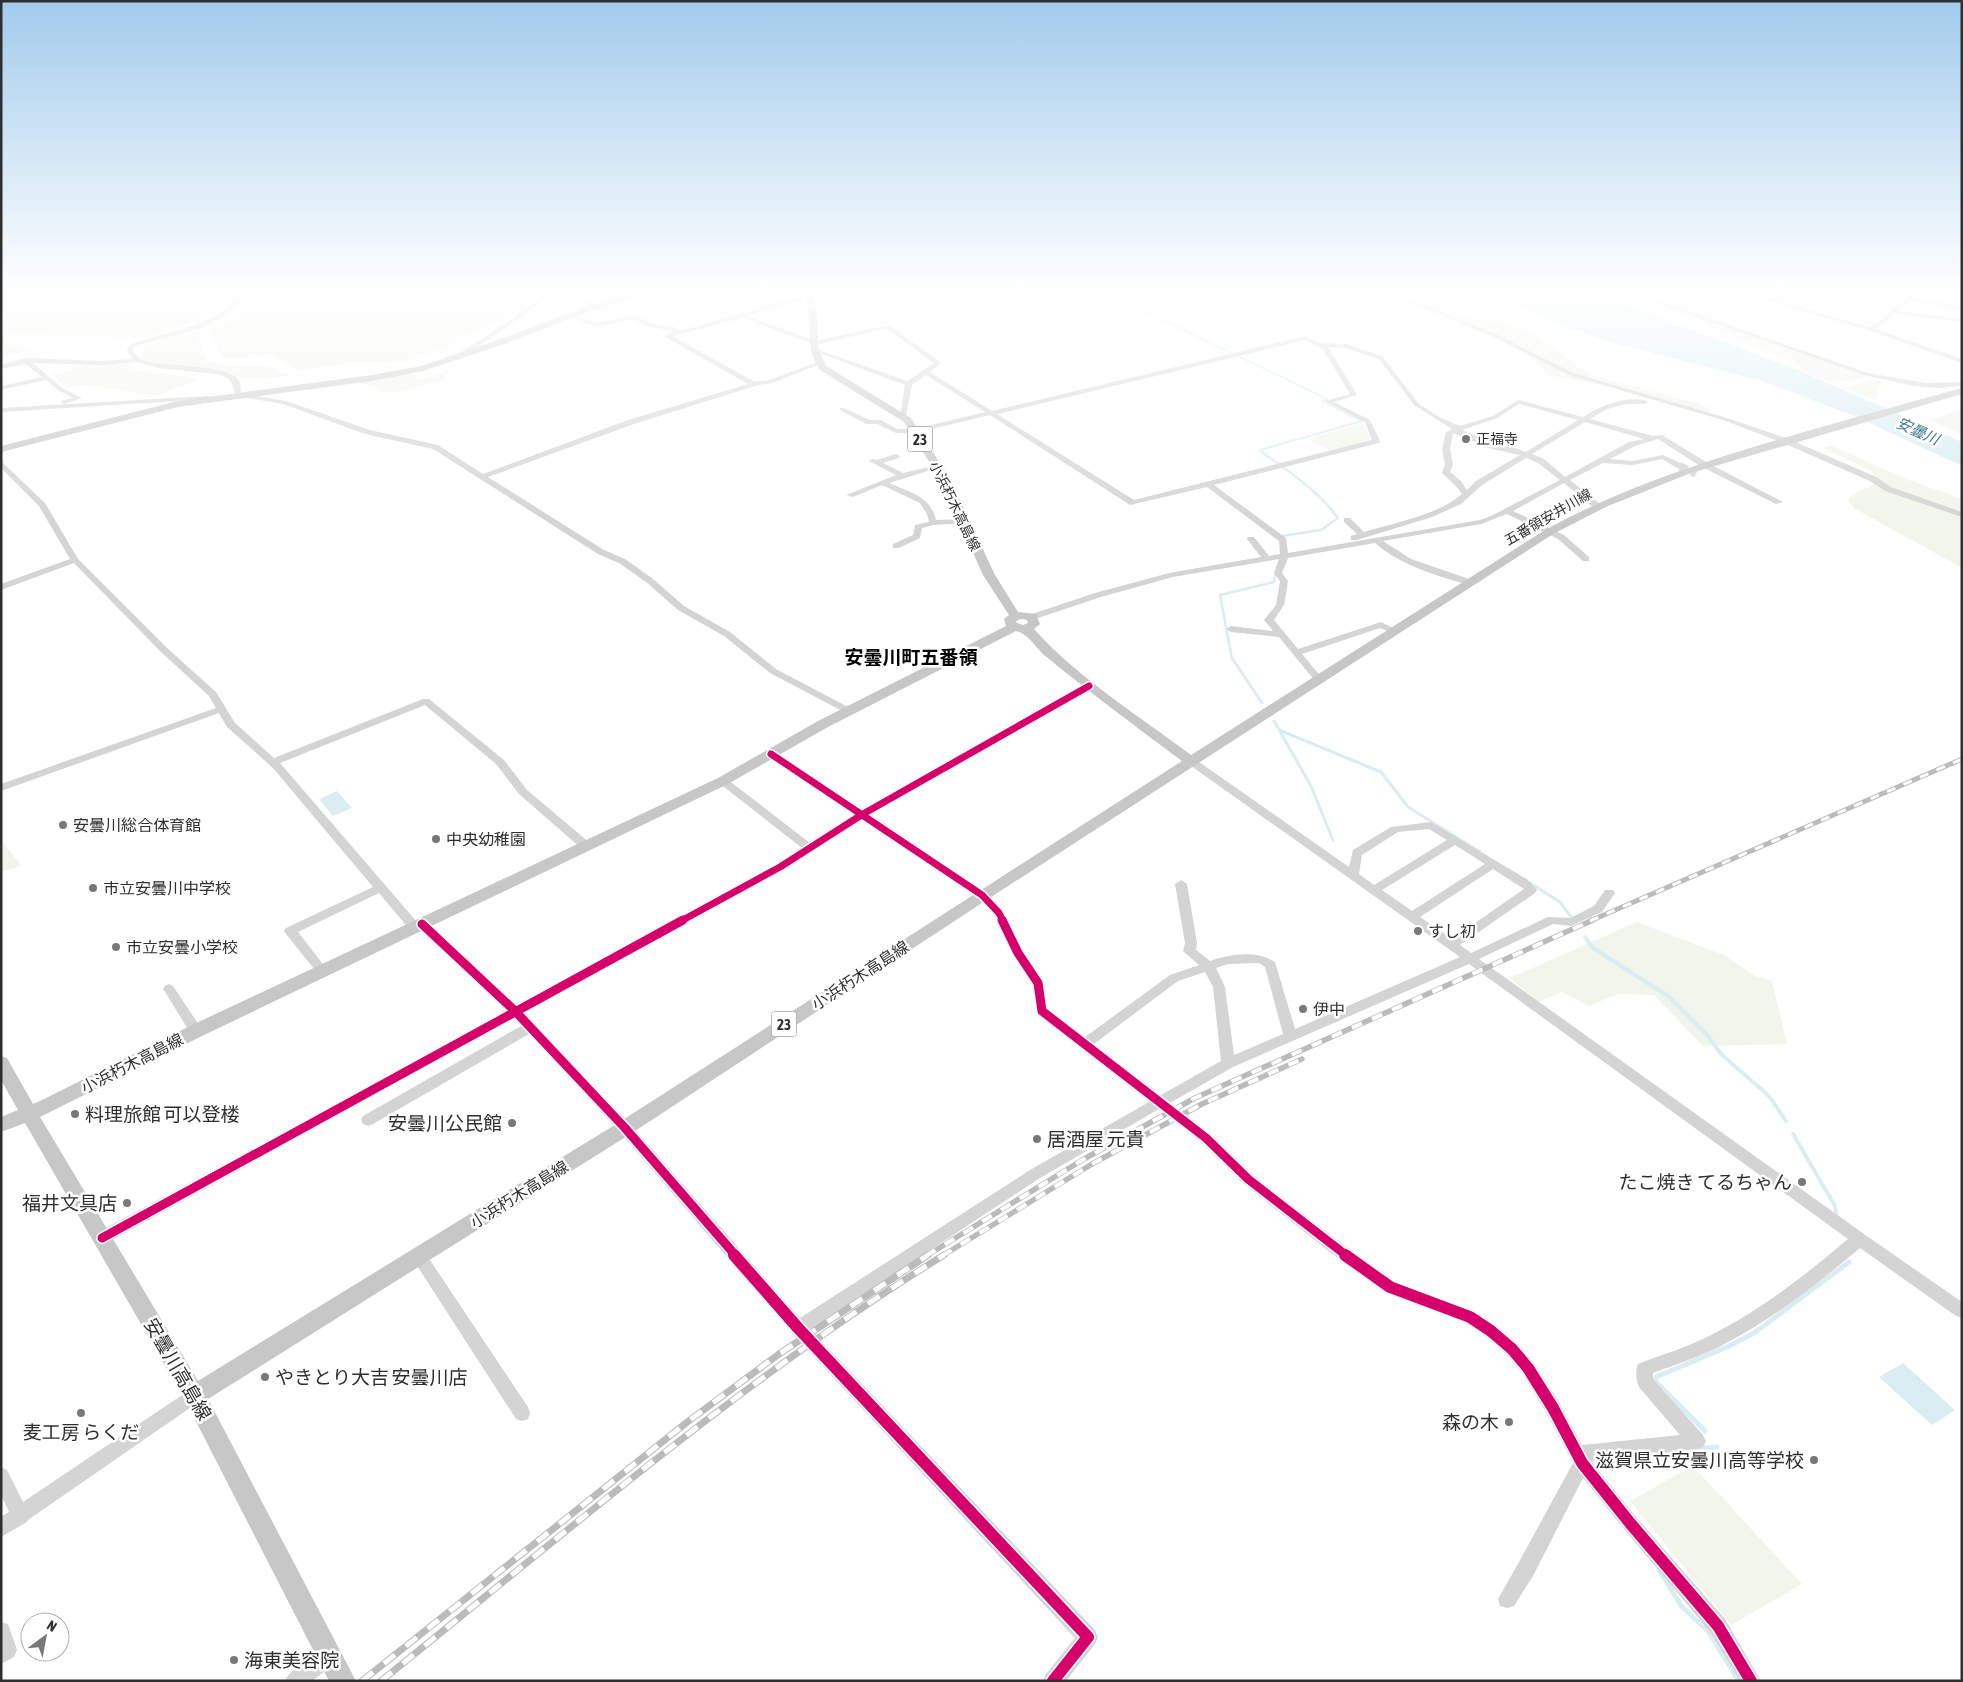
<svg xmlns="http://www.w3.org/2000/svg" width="1963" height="1682" viewBox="0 0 1963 1682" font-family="'Asap Condensed','Noto Sans JP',sans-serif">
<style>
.green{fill:#f2f5ec}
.water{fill:#d9edf2}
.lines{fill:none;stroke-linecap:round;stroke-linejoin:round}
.stream-far4{stroke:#d9edf2;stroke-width:2}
.stream-far3{stroke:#d9edf2;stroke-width:2.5}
.stream-far2{stroke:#d9edf2;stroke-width:3}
.stream-far1{stroke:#d9edf2;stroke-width:4}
.stream{stroke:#d9edf2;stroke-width:5}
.minor-tunnel{stroke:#d5d5d5;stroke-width:8;stroke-dasharray:8 4.5;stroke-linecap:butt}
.minor{fill:#d4d4d4;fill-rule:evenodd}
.major{fill:#c7c7c7;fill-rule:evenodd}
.rail-far2-casing{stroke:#bbb;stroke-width:5}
.rail-far1-casing{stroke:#bbb;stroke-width:5.5}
.rail-casing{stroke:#bbb;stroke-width:7}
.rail-far2{stroke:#fff;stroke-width:3;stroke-dasharray:9;stroke-linecap:butt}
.rail-far1{stroke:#fff;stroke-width:4;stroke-dasharray:11;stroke-linecap:butt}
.rail{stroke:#fff;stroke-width:5;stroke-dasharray:14;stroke-linecap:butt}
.cycleway-far2-casing{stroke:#fff;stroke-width:10}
.cycleway-far1-casing{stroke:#fff;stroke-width:12}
.cycleway-casing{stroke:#fff;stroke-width:15}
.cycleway-far2{stroke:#d6006c;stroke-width:7}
.cycleway-far1{stroke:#d6006c;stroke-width:9}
.cycleway{stroke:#d6006c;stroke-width:12}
.poi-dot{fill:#787878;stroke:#fff;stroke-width:2}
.labels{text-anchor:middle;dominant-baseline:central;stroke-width:5;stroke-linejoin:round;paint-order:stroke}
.far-poi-label{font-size:14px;fill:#2f2f2f;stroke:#fff;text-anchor:start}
.far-street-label{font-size:14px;fill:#2f2f2f;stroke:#fff}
.far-water-label{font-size:15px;font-style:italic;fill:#3b7b8b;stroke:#fff}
.shield{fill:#fff;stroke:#6d6d6d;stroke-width:1}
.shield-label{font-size:15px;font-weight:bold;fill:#2f2f2f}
.poi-label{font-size:16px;fill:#2f2f2f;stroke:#fff;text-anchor:start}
.street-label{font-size:16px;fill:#2f2f2f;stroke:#fff}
.quarter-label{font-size:19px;font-weight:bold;fill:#000;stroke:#fff}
.near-poi-label{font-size:19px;fill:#2f2f2f;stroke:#fff;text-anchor:end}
.near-street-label{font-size:19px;fill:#2f2f2f;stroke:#fff}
</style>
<rect width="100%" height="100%" fill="#fff"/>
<path class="green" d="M 1,293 L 216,293 L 224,306 L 200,321 L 167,328 L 143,338 L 9,333 L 2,342 L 30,351 L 1,356 Z
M 260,293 L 539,293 C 517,319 486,327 454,337 L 457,342 L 408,361 L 325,366 L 301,371 L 271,355 L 224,359 L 209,331 L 223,327 Z
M 1390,293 C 1406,293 1423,304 1439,309 C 1469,318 1512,323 1538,337 C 1557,348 1572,365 1591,375 L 1700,404 L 1712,410 L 1707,414 L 1699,413 L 1601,385 L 1552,376 L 1543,370 L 1521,348 Z
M 1623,293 C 1668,293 1712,317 1753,333 C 1792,348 1833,361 1872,375 L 1836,384 L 1816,377 L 1799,367 L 1799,365 L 1661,305 Z
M 195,330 L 207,361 L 217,364 L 266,365 L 290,376 L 243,380 L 226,372 L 143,362 L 141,352 C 158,340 175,335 195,330 Z
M 90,364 L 128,364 L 134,369 L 199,379 L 157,396 L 83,385 L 67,387 L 51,375 Z
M 448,371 L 442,381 L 398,392 L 383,392 L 376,387 L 362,384 L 360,381 L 408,373 L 422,379 Z
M 1872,380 L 1882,381 L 1875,400 L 1843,388 Z
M 1962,409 L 1962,434 L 1930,420 Z
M 1363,423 L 1372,441 L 1331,451 L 1308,439 Z
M 1832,446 L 1906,479 L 1962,499 L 1962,568 L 1854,508 L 1848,501 L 1851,496 L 1878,482 L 1872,471 L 1823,448 Z
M 1,840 L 21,865 L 1,873 Z
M 1637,922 L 1724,955 L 1755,976 L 1772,981 L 1787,1044 L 1703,1046 L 1654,995 L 1618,994 L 1589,1006 L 1562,992 L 1538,1002 L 1510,978 Z
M 1693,1466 L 1802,1584 L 1731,1625 L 1630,1501 Z"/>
<path class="water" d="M 1490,293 L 1595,293 L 1798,370 L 1962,442 L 1962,466 L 1859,418 L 1763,381 L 1609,342 L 1574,330 Z
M 337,791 L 352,808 L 333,816 L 319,799 Z
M 1903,1363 L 1955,1410 L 1932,1425 L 1879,1377 Z"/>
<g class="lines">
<path class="stream-far4" d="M 1107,293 L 1232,353
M 1940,293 L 1949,293
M 1236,355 L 1327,399 L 1322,401 L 1362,421 L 1260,450 L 1265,454"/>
<path class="stream-far3" d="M 1263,453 C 1290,472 1318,491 1338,518 L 1321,530 L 1282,536
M 1232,659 L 1220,595 L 1274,582 L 1276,572"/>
<path class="stream-far2" d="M 1232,658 L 1262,703
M 1274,721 L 1311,786 L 1333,840
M 1279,730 L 1381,772 L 1408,807 L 1480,852
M 1530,883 L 1560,902 L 1571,917"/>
<path class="stream-far1" d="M 1585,937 L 1593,948 L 1668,996 L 1708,1036 L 1721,1054 L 1769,1096 L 1786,1121
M 1793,1134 L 1835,1206 L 1836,1214"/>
<path class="stream" d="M 1705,1431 L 1655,1381 L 1656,1377 L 1727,1347 L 1754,1333 L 1849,1262
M 1696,1449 L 1717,1447
M 1599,1463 L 1667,1452
M 1659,1570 L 1682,1607 L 1708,1631 L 1739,1681"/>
<path class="minor-tunnel" d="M 1680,466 L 1696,474"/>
<path class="minor" d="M 235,293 L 241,293 L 243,298 C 221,329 176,335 141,344 L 134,347 L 133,351 L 140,359 L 149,362 C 168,366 225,365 237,378 C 241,382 240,388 241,393 L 286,401 L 370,430 L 438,445 L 483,474 L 628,420 L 748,384 L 665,337 L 665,335 L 672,333 L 672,331 L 647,326 L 633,319 L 596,327 L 571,317 L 571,315 L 597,323 L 634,315 L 651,323 L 674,327 L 680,331 L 808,294 L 810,297 L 748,316 L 816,341 L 889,325 L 940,362 L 940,364 L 930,372 L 992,411 L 1306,336 L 1320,343 L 1346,344 L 1383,357 L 1418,403 L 1439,417 L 1460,426 L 1493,416 L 1518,400 L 1583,417 C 1603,405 1623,396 1647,401 L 1647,403 L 1645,404 C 1621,403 1609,407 1590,419 L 1653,436 L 1662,435 L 1706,462 L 1783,502 L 1776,504 L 1700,466 L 1658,439 L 1635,446 L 1610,459 L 1633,461 L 1663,455 L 1683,464 L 1683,468 L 1677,468 L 1662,459 L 1633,465 L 1603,463 L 1570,480 L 1600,504 L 1600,508 L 1594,508 L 1564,483 L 1513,511 L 1564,535 L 1589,557 L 1589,561 L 1583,561 L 1558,539 L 1507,514 L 1481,524 L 1383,541 L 1411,559 L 1472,580 L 1473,582 L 1469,585 C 1437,576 1400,565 1375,543 L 1288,558 L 1282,573 L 1288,581 L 1284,605 L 1274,620 L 1298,649 L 1381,622 L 1399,631 L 1394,634 L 1380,628 L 1302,654 L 1323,679 L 1318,682 L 1315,681 L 1279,637 L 1231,632 L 1226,629 L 1231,626 L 1273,631 L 1264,620 L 1276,605 L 1280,581 L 1274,573 L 1279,559 L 1173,577 L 1101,597 L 1035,619 L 1029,619 L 1029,615 L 1095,593 L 1169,573 L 1261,557 L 1247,539 L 1248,537 L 1254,537 L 1269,556 L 1280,554 L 1279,541 L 1207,487 L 1130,505 L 990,415 L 915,433 L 896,433 L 877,424 L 866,424 L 840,410 L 840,408 L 844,408 L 870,420 L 881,420 L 897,429 L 915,429 L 985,412 L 926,375 L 912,385 L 906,416 L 900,417 L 905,385 L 811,350 L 816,349 L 907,381 L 934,363 L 886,328 L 813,346 L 810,343 L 742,318 L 672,336 L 755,382 L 769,380 L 818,362 L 823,363 L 772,383 L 755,386 L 634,424 L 488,477 L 604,550 L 625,559 L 652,578 L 684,606 L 730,632 L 776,669 L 852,709 L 853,711 L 852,713 L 848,714 L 770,673 L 724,636 L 678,610 L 646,582 L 619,563 L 598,554 L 433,449 L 365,434 L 283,404 L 236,396 C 231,382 234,379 217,374 L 159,368 L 137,362 L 103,365 L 33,363 L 62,388 L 82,398 L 64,404 L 61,402 L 62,401 L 73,398 L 58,390 L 46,380 L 1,390 L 1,386 L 42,377 L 26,364 L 1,369 L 1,365 L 26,358 L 103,361 L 133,359 L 127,351 L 129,345 C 162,332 214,328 237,298 ZM 1305,340 L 1323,349 L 1350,394 L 1325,401 L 1365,422 L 1372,440 L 1134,500 L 997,414 ZM 1328,347 L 1345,348 L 1379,359 L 1414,405 L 1452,429 L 1446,432 L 1442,449 L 1445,464 L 1442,473 L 1455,485 L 1462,494 C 1439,515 1393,523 1364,532 L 1350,518 L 1344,518 L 1344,522 L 1357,534 L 1351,536 L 1351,540 L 1357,540 L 1432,517 L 1461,504 L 1482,485 L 1526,458 L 1538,463 L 1560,480 L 1491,516 L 1480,520 L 1288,553 L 1286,538 L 1214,485 L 1379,443 L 1380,441 L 1370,420 L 1334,402 L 1357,395 ZM 1519,404 L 1578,420 L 1526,452 L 1515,448 L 1497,445 L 1462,430 L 1497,418 ZM 1585,422 L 1644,439 L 1629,442 L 1565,477 L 1544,459 L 1532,454 ZM 1453,433 L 1492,449 L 1520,455 L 1476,481 L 1467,490 L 1461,481 L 1450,472 L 1453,464 L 1450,449 Z
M 547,293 L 553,293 L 509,326 L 459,358 L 455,358 L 455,356 L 505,324 Z
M 565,293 L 572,293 L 596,307 L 591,308 Z
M 1386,293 L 1393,293 L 1498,335 L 1573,373 L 1727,418 L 1789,439 L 1876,477 L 1891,487 L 1962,512 L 1962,517 L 1885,491 L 1870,481 L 1783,443 L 1723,420 L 1569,375 L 1494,337 Z
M 1626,293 L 1634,293 L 1868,373 L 1925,383 L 1962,382 L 1962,386 L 1937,388 L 1914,386 L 1864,375 Z
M 1748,293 L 1756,293 L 1773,299 L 1790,293 L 1797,293 L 1779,301 L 1869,327 L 1886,317 L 1890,311 L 1907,297 L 1904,293 L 1910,293 L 1913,297 L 1962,307 L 1962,311 L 1911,300 L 1898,311 L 1962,318 L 1962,322 L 1895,314 L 1875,329 L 1962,359 L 1962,363 L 1868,330 L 1771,302 Z
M 1923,293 L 1962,293 L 1962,297 L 1926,295 Z
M 208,396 L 210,397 L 210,399 L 1,412 L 1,408 Z
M 896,454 L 900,456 L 899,458 L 883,463 L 903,473 L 937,465 L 941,467 L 889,483 C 909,492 931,496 936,520 L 964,519 L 968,521 L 967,523 L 933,525 L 922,528 L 920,538 L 899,548 L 893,548 L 893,544 L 913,535 L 915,525 L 929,522 L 927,514 L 920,503 L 882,485 L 853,497 L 846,495 L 896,475 L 869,461 L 873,459 L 877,460 Z
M 1,461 L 45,503 L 78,559 L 166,647 L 216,692 L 235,723 L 274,758 L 423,699 L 429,699 L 504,760 L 527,790 L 590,843 L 592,846 L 590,849 L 582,849 L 519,794 L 496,764 L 425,705 L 280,763 L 417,922 L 422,920 L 426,921 L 517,1005 L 776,864 L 802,848 L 719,783 L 718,781 L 719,779 L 727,779 L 810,843 L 855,814 L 767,756 L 766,754 L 767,752 L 775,752 L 863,809 L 1089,683 L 1092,684 L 1094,686 L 1092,688 L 871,814 L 986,892 L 1003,910 L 1024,952 L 1044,983 L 1048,1009 L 1085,1037 L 1170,975 L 1199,965 L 1183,951 L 1185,943 L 1175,884 L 1181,880 L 1187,884 L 1197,943 L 1196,950 L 1210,961 C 1231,954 1256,950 1275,962 L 1295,1029 L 1460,957 L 1187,763 L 1186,761 L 1187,759 L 1195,759 L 1349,867 L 1353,850 L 1391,827 L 1431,822 L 1528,880 L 1537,890 L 1535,893 L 1460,945 L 1471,953 L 1548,917 L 1570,918 L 1594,906 L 1605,890 L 1613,890 L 1615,893 L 1602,912 L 1571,926 L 1553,924 L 1479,959 L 1864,1234 L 1962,1302 L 1962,1318 L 1956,1316 L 1860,1248 C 1815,1286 1769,1322 1717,1348 C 1696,1358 1674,1365 1653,1373 L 1653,1379 L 1703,1435 L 1706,1441 L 1703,1447 L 1697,1449 L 1591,1461 L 1636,1517 L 1725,1619 L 1761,1681 L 1740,1681 L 1711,1633 L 1624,1529 L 1583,1478 L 1533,1576 L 1514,1606 L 1507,1608 L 1500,1606 L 1498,1599 L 1519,1562 L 1573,1463 L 1547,1414 L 1522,1373 L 1506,1354 L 1485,1336 L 1464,1322 L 1384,1292 L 1331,1253 L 1243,1183 L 1201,1142 L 1159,1109 L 1040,1178 L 810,1329 L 1095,1630 L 1098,1637 L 1095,1644 L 1066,1681 L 1043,1681 L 1046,1674 L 1075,1638 L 792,1333 L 620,1132 L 529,1034 L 373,1124 L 368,1126 L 363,1124 L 361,1120 L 363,1116 L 521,1026 L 514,1018 L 107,1243 L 102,1244 L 97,1243 L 94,1238 L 97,1233 L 507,1011 L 419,928 L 414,931 L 410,930 L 379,893 L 298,932 L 329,972 L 327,975 L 319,975 L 286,934 L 284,931 L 286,928 L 373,887 L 273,768 L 227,727 L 219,713 L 1,791 L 1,784 L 216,708 L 209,696 L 160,651 L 74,563 L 1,590 L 1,584 L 70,559 L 39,506 L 1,468 ZM 863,819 L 978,898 L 994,915 L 1012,953 L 1032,983 L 1037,1014 L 1149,1102 L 1030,1170 L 800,1318 L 630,1124 L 524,1013 L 784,870 ZM 1429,829 L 1447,840 L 1374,885 L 1359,874 L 1362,855 L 1398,832 ZM 1455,845 L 1485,864 L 1412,911 L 1382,890 ZM 1493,869 L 1524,889 L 1452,939 L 1420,917 ZM 1259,963 L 1265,967 L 1283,1034 L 1234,1055 L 1225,987 L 1216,968 L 1228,964 ZM 1469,964 L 1848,1239 C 1803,1277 1756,1314 1703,1339 C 1682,1349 1660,1355 1638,1364 C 1635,1371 1636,1380 1639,1387 L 1680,1435 L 1582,1445 L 1559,1402 L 1534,1363 L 1518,1344 L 1497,1326 L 1476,1312 L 1396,1282 L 1341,1243 L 1253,1175 L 1211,1134 L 1170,1103 L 1233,1067 ZM 1205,972 L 1213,987 L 1221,1061 L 1161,1095 L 1094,1044 L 1178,981 Z
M 169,984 L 173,986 L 203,1031 L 201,1034 L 196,1036 L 191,1034 L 165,992 L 163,989 L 165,986 Z
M 419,1249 L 424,1251 L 528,1407 L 530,1413 L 528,1419 L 522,1421 L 516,1419 L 414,1261 L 411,1256 L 414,1251 Z
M 194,1387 L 200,1389 L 202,1395 L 200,1401 L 28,1520 L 27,1522 L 1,1537 L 1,1517 L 9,1512 L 1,1495 L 1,1467 L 7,1470 L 23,1502 Z
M 1,1622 L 8,1624 L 17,1650 L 14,1657 L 1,1664 Z
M 329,1646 L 336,1649 L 339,1656 L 336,1663 L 312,1681 L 285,1681 C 290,1669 317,1651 329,1646 Z"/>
<path class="major" d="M 640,293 L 652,293 L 596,309 L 507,343 L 423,371 L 372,381 L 178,407 L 1,452 L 1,446 L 178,401 L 372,375 L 421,366 L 501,339 L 590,305 Z
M 805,293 L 813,293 L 817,316 L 818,348 L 826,366 L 911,418 L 949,477 L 995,575 L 1018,612 L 1036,614 L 1040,624 L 1034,629 C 1079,679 1138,715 1191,755 L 1545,530 C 1627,485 1715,458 1804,432 C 1857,417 1909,402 1962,388 L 1962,394 L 1691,473 L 1608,506 L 1553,534 L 988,899 L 632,1133 L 208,1399 L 356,1681 L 329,1681 L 186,1402 L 25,1123 L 1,1132 L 1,1117 L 18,1110 L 1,1080 L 1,1056 L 7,1058 L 33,1104 L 40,1101 L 190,1026 L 718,778 L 818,721 L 1006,626 L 1004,619 L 1009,615 L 983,575 L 939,477 L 904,422 L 820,370 C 807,350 811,339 809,317 C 808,309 806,301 805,293 ZM 1021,619 L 1027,620 L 1028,623 L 1023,625 L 1017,623 L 1016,621 ZM 1016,631 C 1029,634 1035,647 1044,655 C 1089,692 1135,726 1182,761 L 618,1123 L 198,1381 L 40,1117 L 202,1036 L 728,784 L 828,727 Z"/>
<g class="rail-far2-casing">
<path id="rail-far2" d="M 1590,921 L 1962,759"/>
</g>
<g class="rail-far1-casing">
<path id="rail-far1" d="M 926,1256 L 1084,1159 L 1195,1098 L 1593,920
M 942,1256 L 1092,1164 L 1202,1104 L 1302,1059"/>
</g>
<g class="rail-casing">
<path id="rail" d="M 362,1681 L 686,1423 L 779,1354 L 928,1255
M 381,1681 C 564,1534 744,1378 944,1255"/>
</g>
<use href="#rail-far2" class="rail-far2"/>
<use href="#rail-far1" class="rail-far1"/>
<use href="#rail" class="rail"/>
<g class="cycleway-far2-casing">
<path id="cycleway-far2" d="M 771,754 L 982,895 L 999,913 L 1003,921
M 681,921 L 780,867 L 863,814 L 1089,686"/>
</g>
<g class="cycleway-far1-casing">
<path id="cycleway-far1" d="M 1002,920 L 1018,953 L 1038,983 L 1042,1011 L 1206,1138 L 1248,1179 L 1347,1256
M 422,924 L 516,1012 L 625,1128 L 736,1256
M 102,1238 L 683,920"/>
</g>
<g class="cycleway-casing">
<path id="cycleway" d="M 734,1255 L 798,1328 L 1088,1637 L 1053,1681
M 1345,1255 L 1390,1287 L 1470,1317 L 1491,1331 L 1512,1349 L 1528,1368 L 1553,1408 L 1582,1463 L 1630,1523 L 1718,1626 L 1751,1681"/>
</g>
<use href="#cycleway-far2" class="cycleway-far2"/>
<use href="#cycleway-far1" class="cycleway-far1"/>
<use href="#cycleway" class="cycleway"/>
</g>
<linearGradient id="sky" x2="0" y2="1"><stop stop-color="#a2cbec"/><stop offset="0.55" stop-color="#fff"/><stop offset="1" stop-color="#fff" stop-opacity="0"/></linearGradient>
<rect width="1963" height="528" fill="url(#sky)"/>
<g class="poi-dot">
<circle cx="1466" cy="439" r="5"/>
<circle cx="63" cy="825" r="5"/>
<circle cx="436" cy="839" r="5"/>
<circle cx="93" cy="888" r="5"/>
<circle cx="1418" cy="931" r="5"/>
<circle cx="116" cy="947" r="5"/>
<circle cx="1303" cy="1009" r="5"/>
<circle cx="75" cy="1114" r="5"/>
<circle cx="512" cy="1123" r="5"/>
<circle cx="1037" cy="1139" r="5"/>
<circle cx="1802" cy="1182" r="5"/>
<circle cx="127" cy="1203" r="5"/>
<circle cx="265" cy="1377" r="5"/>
<circle cx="81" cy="1413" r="5"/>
<circle cx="1509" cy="1422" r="5"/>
<circle cx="1814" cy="1460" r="5"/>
<circle cx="234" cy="1660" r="5"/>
</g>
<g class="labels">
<g class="far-poi-label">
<text x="1476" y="439">正福寺</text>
</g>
<g class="far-street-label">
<text transform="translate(955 506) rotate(64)">小浜朽木高島線</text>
<text transform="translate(1548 517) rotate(-30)">五番領安井川線</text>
</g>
<g class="far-water-label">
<text transform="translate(1918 431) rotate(24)">安曇川</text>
</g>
<g class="shield">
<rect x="907.5" y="426.5" width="25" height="25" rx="4"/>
<rect x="771.5" y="1011.5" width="25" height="25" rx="4"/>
</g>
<g class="shield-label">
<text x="920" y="439">23</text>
<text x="784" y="1024">23</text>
</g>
<g class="poi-label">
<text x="73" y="825">安曇川総合体育館</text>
<text x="446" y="839">中央幼稚園</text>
<text x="103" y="888">市立安曇川中学校</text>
<text x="1428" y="931">すし初</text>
<text x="126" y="947">市立安曇小学校</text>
<text x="1313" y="1009">伊中</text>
</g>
<g class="street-label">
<text transform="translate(860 975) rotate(-33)">小浜朽木高島線</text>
<text transform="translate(132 1063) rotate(-27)">小浜朽木高島線</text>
<text transform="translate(519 1194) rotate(-32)">小浜朽木高島線</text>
</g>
<g class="quarter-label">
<text x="911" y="657">安曇川町五番領</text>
</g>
<g class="near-poi-label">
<text x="85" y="1114" text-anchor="start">料理旅館 可以登楼</text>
<text x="502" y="1123">安曇川公民館</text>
<text x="1047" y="1139" text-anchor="start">居酒屋 元貴</text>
<text x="1792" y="1182">たこ焼き てるちゃん</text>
<text x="117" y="1203">福井文具店</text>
<text x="275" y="1377" text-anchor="start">やきとり大吉 安曇川店</text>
<text x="1499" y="1422">森の木</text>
<text x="81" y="1432" text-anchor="middle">麦工房 らくだ</text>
<text x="1804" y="1460">滋賀県立安曇川高等学校</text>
<text x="244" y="1660" text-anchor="start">海東美容院</text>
</g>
<g class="near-street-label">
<text transform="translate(178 1369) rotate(60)">安曇川高島線</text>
</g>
</g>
<rect width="1963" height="1682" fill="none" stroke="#2f2f2f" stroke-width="5"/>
<g transform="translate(45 1637) rotate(32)"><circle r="24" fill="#ffffff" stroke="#acacac"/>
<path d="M0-4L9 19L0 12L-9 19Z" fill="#787878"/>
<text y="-8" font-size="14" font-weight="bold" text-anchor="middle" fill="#2f2f2f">N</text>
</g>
</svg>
